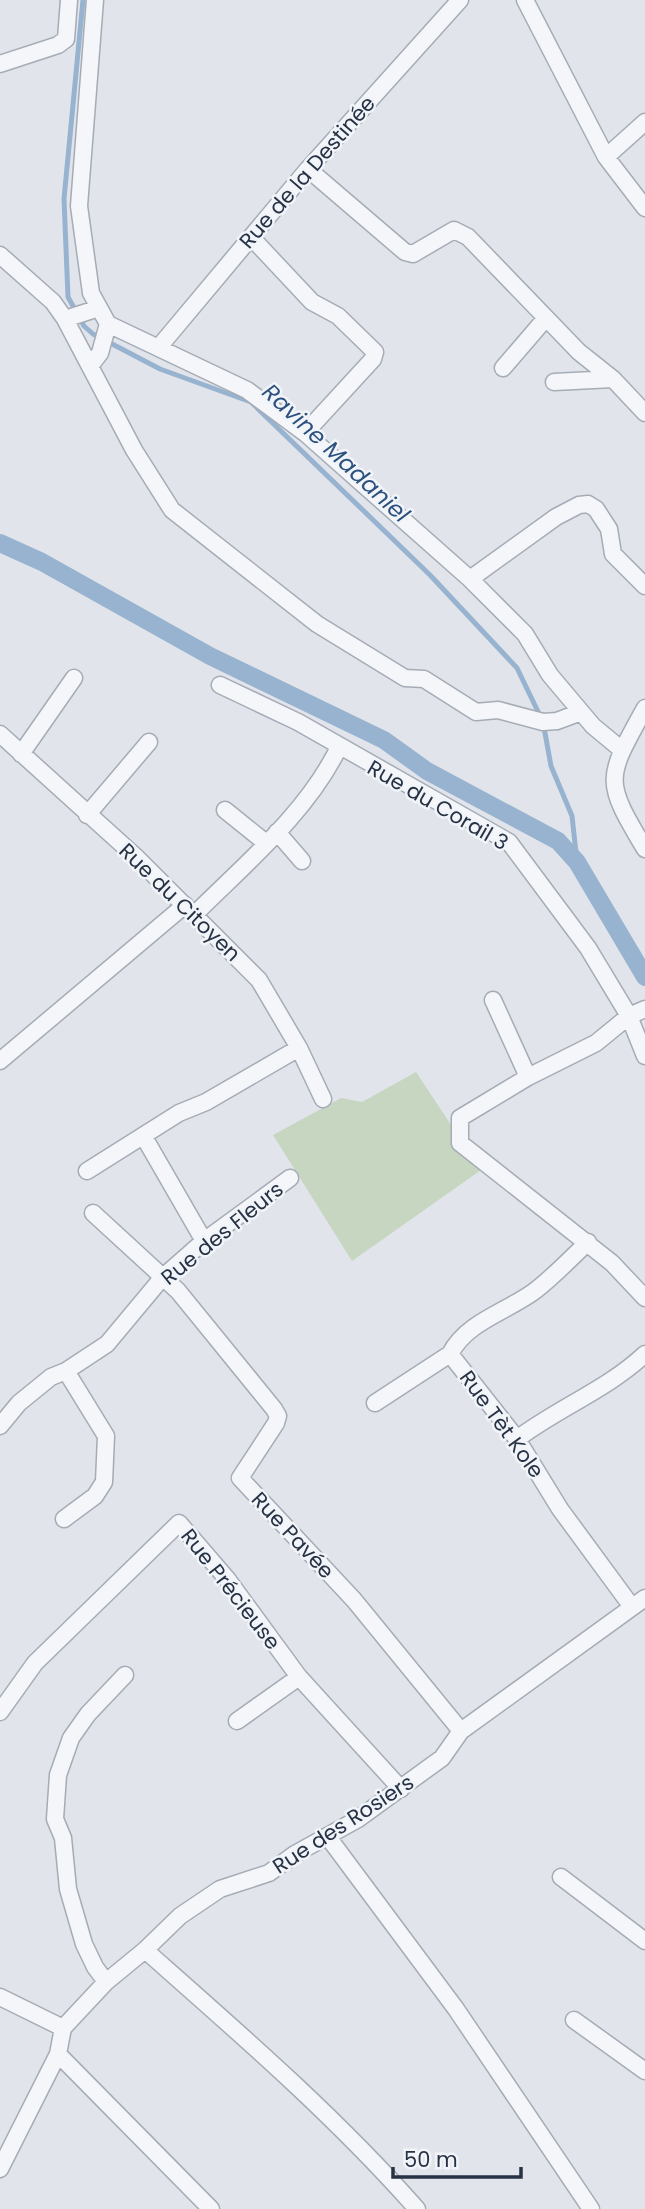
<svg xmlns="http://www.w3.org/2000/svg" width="645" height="2209" viewBox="0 0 645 2209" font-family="Poppins,sans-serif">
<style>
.green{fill:#c7d6c1}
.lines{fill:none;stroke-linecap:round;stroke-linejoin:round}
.stream{stroke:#98b3cf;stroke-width:5}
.canal{stroke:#98b3cf;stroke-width:18}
.street-casing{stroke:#a5acb6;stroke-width:19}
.street{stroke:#f4f6f9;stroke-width:16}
.labels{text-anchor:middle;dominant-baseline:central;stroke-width:5;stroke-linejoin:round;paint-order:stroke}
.street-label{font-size:21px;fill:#273245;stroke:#f1f4f8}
.water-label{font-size:23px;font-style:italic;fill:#2c517e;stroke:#f1f4f8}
</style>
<rect width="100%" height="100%" fill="#e1e5eb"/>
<path class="green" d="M 416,1072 L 481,1170 L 352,1261 L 273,1135 L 341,1098 L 362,1102 Z"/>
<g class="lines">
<path class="stream" d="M 83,0 L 64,199 L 68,297 L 84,326 L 93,334 L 160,369 L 251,402 L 430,575 L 517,668 L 543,722 L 551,766 L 572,816 L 577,862"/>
<path class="canal" d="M 0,543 L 42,562 L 210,656 L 384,740 L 427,771 L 558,841 L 577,862 L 645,977"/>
<g class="street-casing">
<path id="street" d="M 95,0 L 79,206 L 91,293 L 108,324 L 247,390 L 305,433 L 470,579 L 525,634 L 550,675 L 593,726 L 622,750
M 525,0 L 606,157 L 645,208
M 0,64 L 58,45 L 66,39 L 69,0
M 606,157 L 645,122
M 308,169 L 405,252 L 413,254 L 454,230 L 468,237 L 579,352 L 613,379 L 645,413
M 251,237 L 312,302 L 338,316 L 375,352 L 373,359 L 305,433
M 0,255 L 53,302 L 65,319 L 134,450 L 172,510 L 317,624 L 405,678 L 424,679 L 476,712 L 498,710 L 543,722 L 557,721 L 581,712
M 65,319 L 99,308
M 159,347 L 308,169 L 460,0
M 90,366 L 100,353 L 108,324
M 503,368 L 546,318
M 554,382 L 613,379
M 470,579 L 556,517 L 579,505 L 588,504 L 596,509 L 609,529 L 613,554 L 645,586
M 220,685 L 298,722 L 509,842 L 588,948 L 629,1016 L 645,1056
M 645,708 C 606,779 603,779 645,849
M 0,734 L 136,857 L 259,980 L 299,1048 L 323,1099
M 21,754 L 74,678
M 225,810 L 266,843
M 87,815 L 149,742
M 277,832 L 302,861
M 195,914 C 246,863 307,813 339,747
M 493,1000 L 528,1077
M 645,1009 L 629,1016 L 596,1043 L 528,1077 L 460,1118 L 460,1143 L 612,1263 L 645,1298
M 0,1061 L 185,905
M 144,1137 L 204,1241
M 87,1171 L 179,1113 L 206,1102 L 299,1048
M 93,1213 L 178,1291 L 274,1409 L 278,1416 L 276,1423 L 240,1478 L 354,1600 L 461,1731
M 588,1242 C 571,1258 554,1276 536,1290 C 509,1311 467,1321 450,1354 L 517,1439 L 560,1509 L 632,1607
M 375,1403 L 450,1354
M 0,1426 L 19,1403 L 51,1377 L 66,1371 L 107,1344 L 162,1278 L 204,1241 L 290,1178
M 517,1439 C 558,1408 608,1389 645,1354
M 64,1519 L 95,1496 L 104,1482 L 106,1436 L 66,1371
M 0,1712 L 35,1663 L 179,1523 L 228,1580 L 299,1677 L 401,1789
M 237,1721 L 299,1677
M 328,1837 L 456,2009 L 591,2209
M 561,1877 L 645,1941
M 145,1950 C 239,2033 334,2115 417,2209
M 106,1982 L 95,1967 L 84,1944 L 68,1889 L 63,1838 L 55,1819 L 58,1775 L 71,1738 L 88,1714 L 125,1675
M 0,1997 L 63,2028
M 574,2020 L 645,2071
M 58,2054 L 211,2209
M 0,2169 L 58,2054 L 63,2028 L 106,1982 L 145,1950 L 180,1916 L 220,1889 L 269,1873 L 295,1854 L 358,1819 L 442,1758 L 461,1731 L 645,1598"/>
</g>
<use href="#street" class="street"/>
</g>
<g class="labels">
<g class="street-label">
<text transform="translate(307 172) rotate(-49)">Rue de la Destinée</text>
<text transform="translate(438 805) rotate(30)">Rue du Corail 3</text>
<text transform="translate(180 902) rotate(44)">Rue du Citoyen</text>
<text transform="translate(222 1233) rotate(-39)">Rue des Fleurs</text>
<text transform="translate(502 1424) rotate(54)">Rue Tèt Kole</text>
<text transform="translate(293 1535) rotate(47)">Rue Pavée</text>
<text transform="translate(231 1589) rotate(52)">Rue Précieuse</text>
<text transform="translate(343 1824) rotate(-33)">Rue des Rosiers</text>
</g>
<g class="water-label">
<text transform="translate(336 453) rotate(43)">Ravine Madaniel</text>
</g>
</g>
<path d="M393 2167v10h128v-10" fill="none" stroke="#273245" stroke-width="3.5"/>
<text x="404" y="2167" font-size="21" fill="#273245" stroke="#f1f4f8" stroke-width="5" paint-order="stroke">50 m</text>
</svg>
